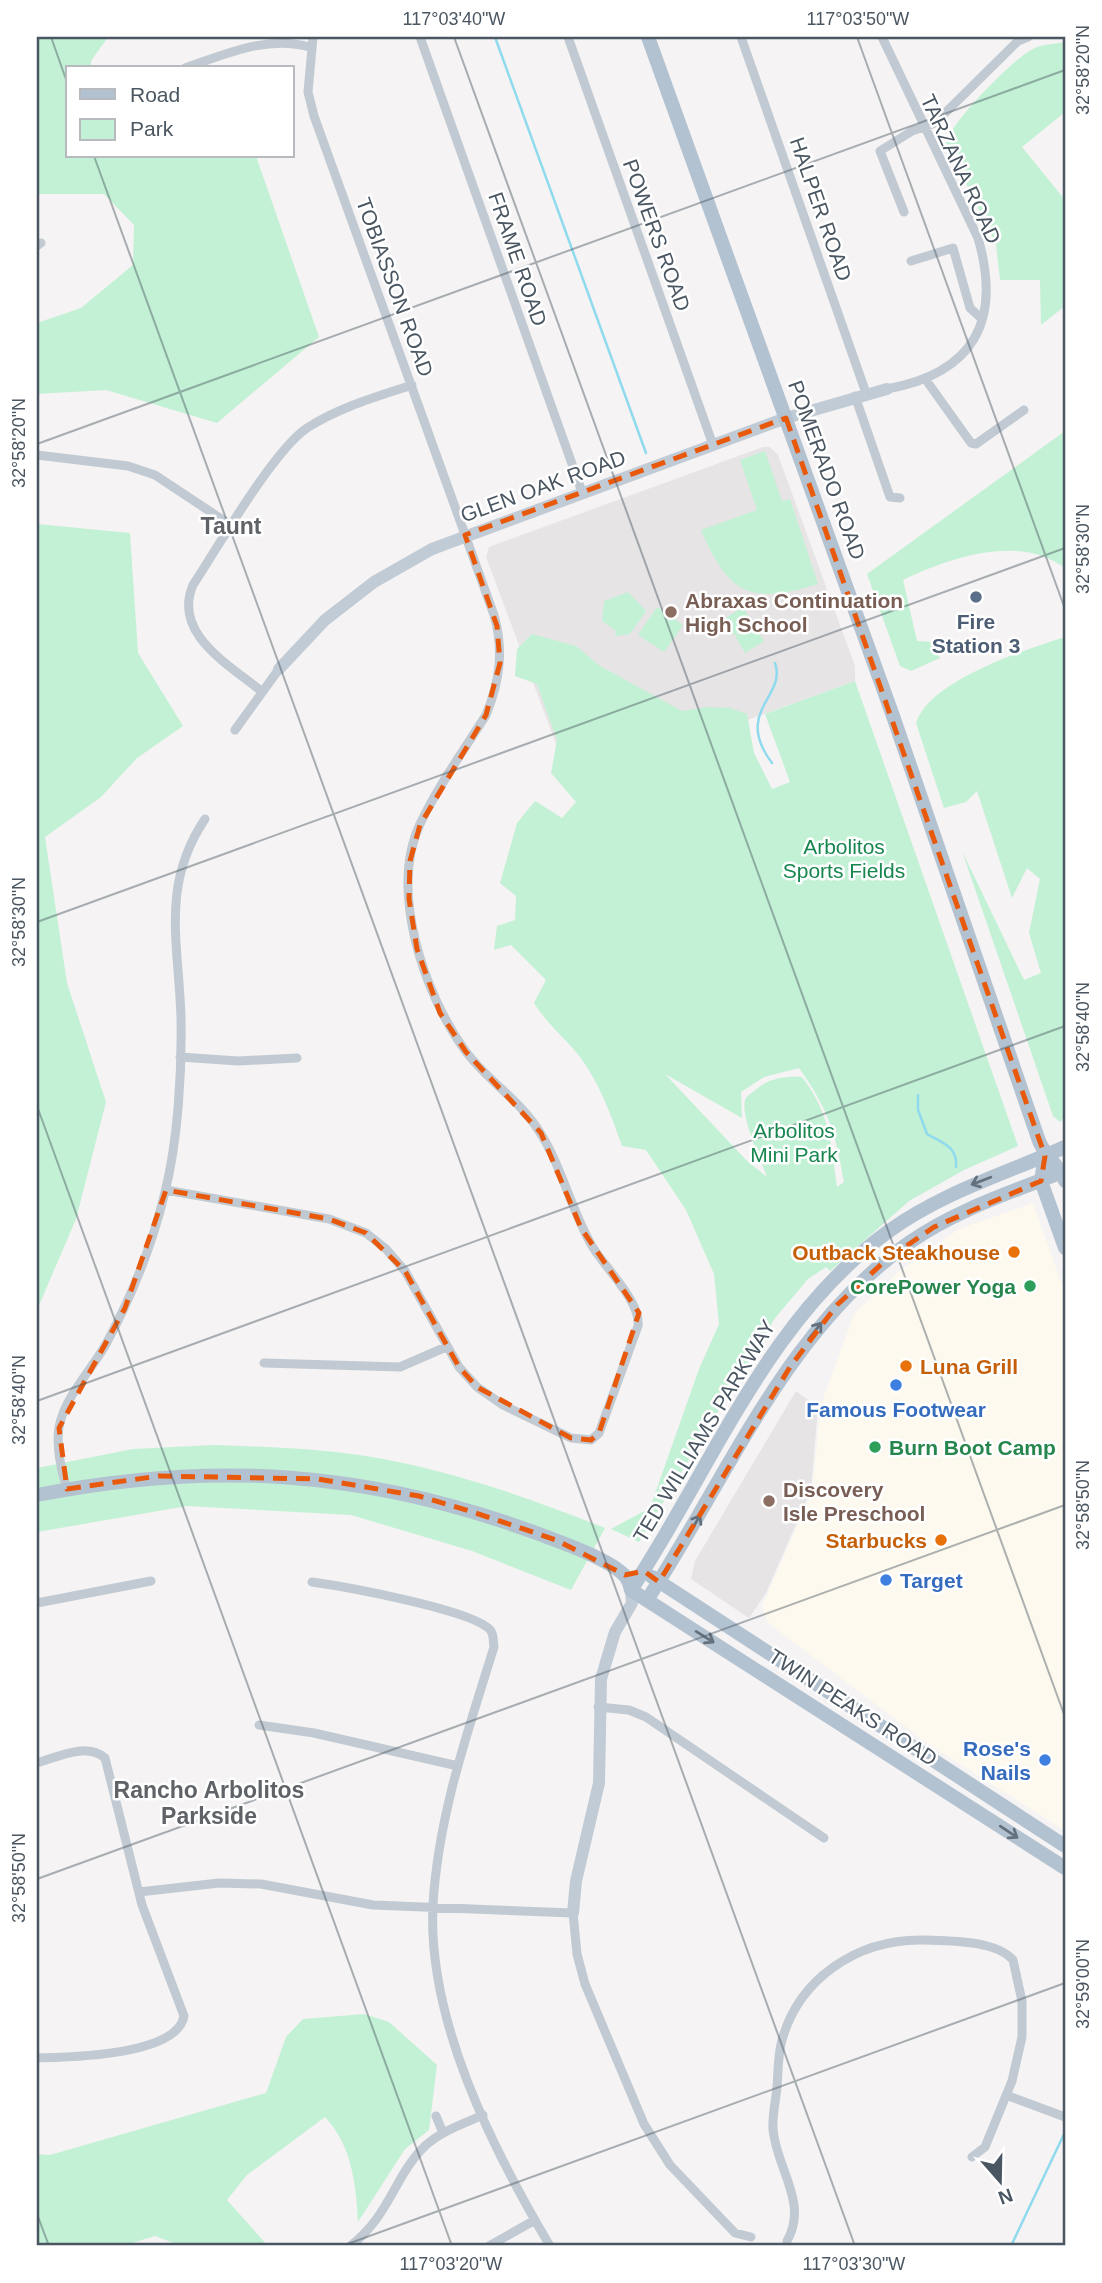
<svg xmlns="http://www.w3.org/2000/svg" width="1102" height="2283" viewBox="0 0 1102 2283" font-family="Helvetica,sans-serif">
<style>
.commercial{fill:#fdf9ef}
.education{fill:#e6e4e5}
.green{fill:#c3f1d5;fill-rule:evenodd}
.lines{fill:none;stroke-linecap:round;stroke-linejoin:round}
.stream{stroke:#90daee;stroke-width:2.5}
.street{stroke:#c1cad2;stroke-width:9}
.secondary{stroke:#c1cbd6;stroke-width:12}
.primary{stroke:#b3c2d1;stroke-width:14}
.oneway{stroke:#64717d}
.marked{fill:none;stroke:#e8590c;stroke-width:5;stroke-dasharray:14 9;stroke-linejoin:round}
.ticks{fill:none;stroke:#4a5661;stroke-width:2;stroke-opacity:0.45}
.service-dot{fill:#5c6f8a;stroke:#fff;stroke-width:2.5}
.education-dot{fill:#8d6e63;stroke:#fff;stroke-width:2.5}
.food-dot{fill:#e8710a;stroke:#fff;stroke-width:2.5}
.leisure-dot{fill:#2e9e5b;stroke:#fff;stroke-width:2.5}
.shop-dot{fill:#3f7fe0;stroke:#fff;stroke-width:2.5}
.labels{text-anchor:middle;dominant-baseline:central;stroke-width:5;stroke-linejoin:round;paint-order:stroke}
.street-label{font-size:21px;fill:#4a5661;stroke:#fff}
.education-label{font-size:21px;font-weight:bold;fill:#785e54;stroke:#fff;text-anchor:start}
.service-label{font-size:21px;font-weight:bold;fill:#4e5e75;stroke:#fff}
.park-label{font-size:21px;fill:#17864f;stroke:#fff}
.food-label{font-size:21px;font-weight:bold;fill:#c56008;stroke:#fff;text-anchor:end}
.leisure-label{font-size:21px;font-weight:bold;fill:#27864d;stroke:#fff;text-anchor:end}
.shop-label{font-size:21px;font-weight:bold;fill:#366cbe;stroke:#fff}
.neighbourhood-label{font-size:23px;font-weight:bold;fill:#5f6368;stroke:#fff}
.neatline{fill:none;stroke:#4a5661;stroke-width:2.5}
.ticks-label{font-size:18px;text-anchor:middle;fill:#4a5661}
</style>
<rect width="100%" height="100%" fill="#f5f3f3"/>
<path class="commercial" d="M 1033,1203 L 1065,1293 L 1065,1831 L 927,1743 L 768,1623 L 762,1606 L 812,1492 L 821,1404 L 854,1314 L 898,1272 L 959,1229 Z"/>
<path class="education" d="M 763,447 L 770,447 L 778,455 L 855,666 L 855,681 L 571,784 L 486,557 L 489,547 Z
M 796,1391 L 818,1407 L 811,1490 L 766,1593 L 749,1618 L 691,1579 L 695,1561 Z"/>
<path class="green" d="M 37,37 L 108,37 L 91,61 L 91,68 L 68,68 L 68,156 L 256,156 L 319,337 L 217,423 L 106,390 L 37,394 L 37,323 L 81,308 L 133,265 L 134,225 L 104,194 L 37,194 Z
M 1065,42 L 1065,112 L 1022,147 L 1065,200 L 1065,306 L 1041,325 L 1040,280 L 1000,280 L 996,244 L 946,143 C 951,122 1013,59 1033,49 C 1042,44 1056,44 1065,42 Z
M 1065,431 L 1065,568 C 1019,534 951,557 903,580 L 917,641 L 934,642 L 940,658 L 911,671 L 900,666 L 867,574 Z
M 765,451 L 782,501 L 790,499 L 818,584 C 750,605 729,595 701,530 L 757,510 L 740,460 Z
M 37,524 L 130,533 L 138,653 L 183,726 L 137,758 L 101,797 L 45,837 L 67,983 L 106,1102 L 76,1219 L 37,1310 Z
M 628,592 L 646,611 L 630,634 L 615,636 L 616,631 L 602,621 L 604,601 Z
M 657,607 L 683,625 L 664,652 L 638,635 Z
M 743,607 L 753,624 L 734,635 L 724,619 Z
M 754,625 L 764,641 L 745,653 L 735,636 Z
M 532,634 L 576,646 L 600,666 L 682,711 L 708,707 L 730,708 L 747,714 L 754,753 L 772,789 L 790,782 L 765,714 L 855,681 L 1018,1146 L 964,1170 L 909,1201 L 830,1271 L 826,1267 L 808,1279 L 775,1318 L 639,1542 L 611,1529 L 650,1508 L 699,1369 L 719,1324 L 714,1274 L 686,1210 L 646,1150 L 622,1146 C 611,1115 600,1084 580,1057 C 565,1038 548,1025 534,1003 L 546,980 L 511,945 L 494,950 L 497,926 L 515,920 L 516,896 L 500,883 L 517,823 L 535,801 L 562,818 L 576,802 L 551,773 L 557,740 L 537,684 L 515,676 L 517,649 ZM 799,1068 C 829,1110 835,1132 844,1182 L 837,1187 C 831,1144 831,1115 802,1077 C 787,1076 771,1078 759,1087 C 756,1090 749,1094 746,1098 C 738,1112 762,1163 767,1177 L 747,1161 L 665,1074 L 742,1118 L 741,1092 L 764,1077 Z
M 1065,637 L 1065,1117 L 1060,1122 L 1053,1116 L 962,851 L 1024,980 L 1041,973 L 1029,933 L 1040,879 L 1027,868 L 1012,898 L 977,791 L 966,802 L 944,808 L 916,723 C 930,680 1025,650 1065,637 Z
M 214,1445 C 262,1447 311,1448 359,1455 C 442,1467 527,1497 605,1528 L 571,1590 L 472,1551 L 351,1515 L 187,1506 L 37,1532 L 37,1468 L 133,1449 Z
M 364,2014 L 389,2022 L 437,2065 L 429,2130 L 405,2149 L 358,2222 C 356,2184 352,2146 325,2117 L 247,2175 L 227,2200 L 268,2246 L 182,2246 L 155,2236 L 122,2246 L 37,2246 L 37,2154 L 50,2155 L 266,2093 L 286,2037 L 303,2019 Z"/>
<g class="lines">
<path class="stream" d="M 495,37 L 646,453
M 772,763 C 733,711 787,697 775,663
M 918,1095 L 918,1110 L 927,1134 C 943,1143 958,1147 956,1167
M 1011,2246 L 1065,2132"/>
<path class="street" d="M 420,37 L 582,492
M 568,37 L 713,445
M 741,37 L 866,393
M 882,37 L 978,238 C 1002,321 974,373 887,389
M 185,68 C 226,54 266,35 310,47
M 904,212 L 880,151 L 912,131 L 935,123 L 1018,41 L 1028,37
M 37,246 L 41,243
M 911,261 L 953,248 L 970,308 L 982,319
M 926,380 L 971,443 L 976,444 L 1024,410
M 855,396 L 890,497 L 900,498
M 37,455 L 128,466 L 155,475 L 232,526
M 261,691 C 230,665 172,634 193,585 C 218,547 273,451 307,428 C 340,407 376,397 412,385
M 235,730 L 279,669
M 180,1057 L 238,1061 L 297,1058
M 166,1190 L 329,1219 L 366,1233 L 386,1249 L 405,1271 L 459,1367 L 477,1387 L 503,1405 L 571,1438 L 591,1440 L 599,1433 L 638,1326 C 641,1302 606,1269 592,1246 C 571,1210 561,1164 539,1131 C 519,1099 485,1079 464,1049 C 424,993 389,891 420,824 C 438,786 464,750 486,715 C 500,681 504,650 494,615 L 314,116 L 308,92 L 313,37
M 264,1363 L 400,1367 L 446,1347
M 67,1489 C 61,1471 56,1446 59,1427 C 65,1396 91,1371 106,1344 C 132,1296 152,1246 165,1192 C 178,1140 182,1072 181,1018 C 179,944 160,886 205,819
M 312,1582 C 341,1586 476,1610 491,1631 C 494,1636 493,1642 494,1647 C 468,1731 438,1816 433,1905 C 427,2020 493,2150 550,2246
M 37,1603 L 151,1581
M 598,1707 L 629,1710 L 646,1717 L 824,1838
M 259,1725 L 314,1733 L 458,1766
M 37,1763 C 58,1757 86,1742 105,1758 L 142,1905 L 184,2016 C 177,2056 69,2057 37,2058
M 139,1892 L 219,1883 L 261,1884 L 373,1905 L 573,1913 L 577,1954 L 585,1984 L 644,2124 L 670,2165 L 735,2233 L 751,2237
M 1006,2095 L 1065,2117
M 436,2116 L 443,2133
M 787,2241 C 809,2203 776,2168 773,2129 C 772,2115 776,2100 777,2087 C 778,2073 778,2058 781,2044 C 797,1979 857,1939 923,1940 C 950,1941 995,1940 1013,1960 L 1022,2001 L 1022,2037 L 1012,2081 L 985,2147 L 972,2157
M 350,2246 C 390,2216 394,2176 425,2146 C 441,2131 463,2124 483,2115
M 489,2246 L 535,2220"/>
<path class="secondary" d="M 279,669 L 325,620 L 374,582 L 432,549 L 786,418 L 887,389
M 573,1913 L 576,1881 L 599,1783 L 601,1679 L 615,1632 L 632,1603 L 631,1590"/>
<path class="primary" d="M 648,37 L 893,716 L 1039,1141 C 1045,1157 1060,1165 1065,1181
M 1045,1156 L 1041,1181 L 1065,1248
M 37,1495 C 214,1460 369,1471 539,1534 C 560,1542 610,1559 625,1576 C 628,1579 630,1586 631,1590 L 1065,1868
M 652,1577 L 1065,1846
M 631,1590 C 712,1468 767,1319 889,1231 C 943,1192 1005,1174 1065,1147
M 647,1600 C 728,1477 786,1329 910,1242 C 958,1209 1012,1192 1065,1171"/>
</g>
<defs><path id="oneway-shaft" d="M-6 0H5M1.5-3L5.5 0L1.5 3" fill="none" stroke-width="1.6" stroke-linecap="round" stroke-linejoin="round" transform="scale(1.75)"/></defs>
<g class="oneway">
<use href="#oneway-shaft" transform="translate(981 1181) rotate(159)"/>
<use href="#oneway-shaft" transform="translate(815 1331) rotate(-52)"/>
<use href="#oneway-shaft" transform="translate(695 1524) rotate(-59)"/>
<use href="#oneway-shaft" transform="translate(705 1637) rotate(32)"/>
<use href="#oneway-shaft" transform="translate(1009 1832) rotate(34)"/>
</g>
<path class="marked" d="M 786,418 L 1045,1156 L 1041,1181 L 934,1227 L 886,1260 L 837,1305 L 790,1367 L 659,1582 L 644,1571 L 625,1575 L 556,1540 L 473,1512 L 419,1496 L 318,1479 L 159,1476 L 67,1489 L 59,1428 L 125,1308 L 166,1190 L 329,1219 L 366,1233 L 405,1271 L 459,1367 L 477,1387 L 571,1438 L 591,1440 L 599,1433 L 639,1313 L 581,1228 L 541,1133 L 466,1052 L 440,1013 L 417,949 L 409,899 L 410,861 L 420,825 L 486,715 L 500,663 L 497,626 L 465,535 Z"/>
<path class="ticks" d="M 51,37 L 68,85M 454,37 L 1065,1717M 857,37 L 1065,609M 94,156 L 855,2246M 37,444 L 1065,70M 37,922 L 1065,548M 37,1106 L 452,2246M 37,1401 L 1065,1026M 37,1879 L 1065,1505M 37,2214 L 49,2246M 342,2246 L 1065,1983"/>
<circle class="service-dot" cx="976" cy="597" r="7"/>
<g class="education-dot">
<circle cx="671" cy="612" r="7"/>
<circle cx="769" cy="1501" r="7"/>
</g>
<g class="food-dot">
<circle cx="1014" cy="1252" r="7"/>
<circle cx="906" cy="1366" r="7"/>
<circle cx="941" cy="1540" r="7"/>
</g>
<g class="leisure-dot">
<circle cx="1030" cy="1286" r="7"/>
<circle cx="875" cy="1447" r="7"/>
</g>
<g class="shop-dot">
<circle cx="896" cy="1385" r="7"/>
<circle cx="886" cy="1580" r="7"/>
<circle cx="1045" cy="1760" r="7"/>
</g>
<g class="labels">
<g class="street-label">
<text transform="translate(961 169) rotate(65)">TARZANA ROAD</text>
<text transform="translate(821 209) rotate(71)">HALPER ROAD</text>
<text transform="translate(657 235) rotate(70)">POWERS ROAD</text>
<text transform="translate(518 259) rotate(71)">FRAME ROAD</text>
<text transform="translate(395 287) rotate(70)">TOBIASSON ROAD</text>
<text transform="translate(827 470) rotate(70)">POMERADO ROAD</text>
<text transform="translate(543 486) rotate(-20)">GLEN OAK ROAD</text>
<text transform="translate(704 1431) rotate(-59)">TED WILLIAMS PARKWAY</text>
<text transform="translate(853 1707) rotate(33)">TWIN PEAKS ROAD</text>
</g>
<g class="education-label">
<text x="685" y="600">Abraxas Continuation<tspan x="685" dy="24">High School</tspan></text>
<text x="783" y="1489">Discovery<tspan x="783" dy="24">Isle Preschool</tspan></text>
</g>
<g class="service-label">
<text x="976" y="621">Fire<tspan x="976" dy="24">Station 3</tspan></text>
</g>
<g class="park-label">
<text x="844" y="846">Arbolitos<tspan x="844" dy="24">Sports Fields</tspan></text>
<text x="794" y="1130">Arbolitos<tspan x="794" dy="24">Mini Park</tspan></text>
</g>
<g class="food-label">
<text x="1000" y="1252">Outback Steakhouse</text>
<text x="920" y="1366" text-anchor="start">Luna Grill</text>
<text x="927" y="1540">Starbucks</text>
</g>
<g class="leisure-label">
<text x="1016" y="1286">CorePower Yoga</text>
<text x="889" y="1447" text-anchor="start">Burn Boot Camp</text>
</g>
<g class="shop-label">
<text x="896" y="1409">Famous Footwear</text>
<text x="900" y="1580" text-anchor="start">Target</text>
<text x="1031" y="1748" text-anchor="end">Rose's<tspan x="1031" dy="24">Nails</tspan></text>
</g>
<g class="neighbourhood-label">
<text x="231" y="526">Taunt</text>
<text x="209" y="1790">Rancho Arbolitos<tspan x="209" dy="26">Parkside</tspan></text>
</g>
</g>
<rect width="1102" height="2283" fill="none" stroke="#ffffff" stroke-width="77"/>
<rect x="66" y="66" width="228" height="91" fill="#ffffff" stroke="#b7bbc0" stroke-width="2"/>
<rect x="80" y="89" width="35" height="10" fill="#b3c2d1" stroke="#b7bbc0" stroke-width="2"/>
<text x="130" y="102" font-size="21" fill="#4a5661">Road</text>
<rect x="80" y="119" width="35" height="21" fill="#c3f1d5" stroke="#b7bbc0" stroke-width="2"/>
<text x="130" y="136" font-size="21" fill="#4a5661">Park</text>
<g transform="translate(1000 2181) rotate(160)" stroke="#ffffff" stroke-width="5" paint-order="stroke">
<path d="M0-5L12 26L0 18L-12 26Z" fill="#4a5661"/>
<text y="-10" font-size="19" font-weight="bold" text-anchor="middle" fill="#4a5661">N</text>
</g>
<rect x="38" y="38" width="1026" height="2206" class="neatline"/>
<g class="ticks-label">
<text x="454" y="25">117°03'40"W</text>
<text x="858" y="25">117°03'50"W</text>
<text transform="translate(1083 70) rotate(-90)" y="6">32°58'20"N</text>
<text transform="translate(19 443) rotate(-90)" y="6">32°58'20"N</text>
<text transform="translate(1083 549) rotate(-90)" y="6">32°58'30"N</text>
<text transform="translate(19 922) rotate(-90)" y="6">32°58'30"N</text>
<text transform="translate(1083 1027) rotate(-90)" y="6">32°58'40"N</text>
<text transform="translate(19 1400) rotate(-90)" y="6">32°58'40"N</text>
<text transform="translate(1083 1505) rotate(-90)" y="6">32°58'50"N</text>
<text transform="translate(19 1878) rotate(-90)" y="6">32°58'50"N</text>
<text transform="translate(1083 1984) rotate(-90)" y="6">32°59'00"N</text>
<text x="451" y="2270">117°03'20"W</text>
<text x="854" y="2270">117°03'30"W</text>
</g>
</svg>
